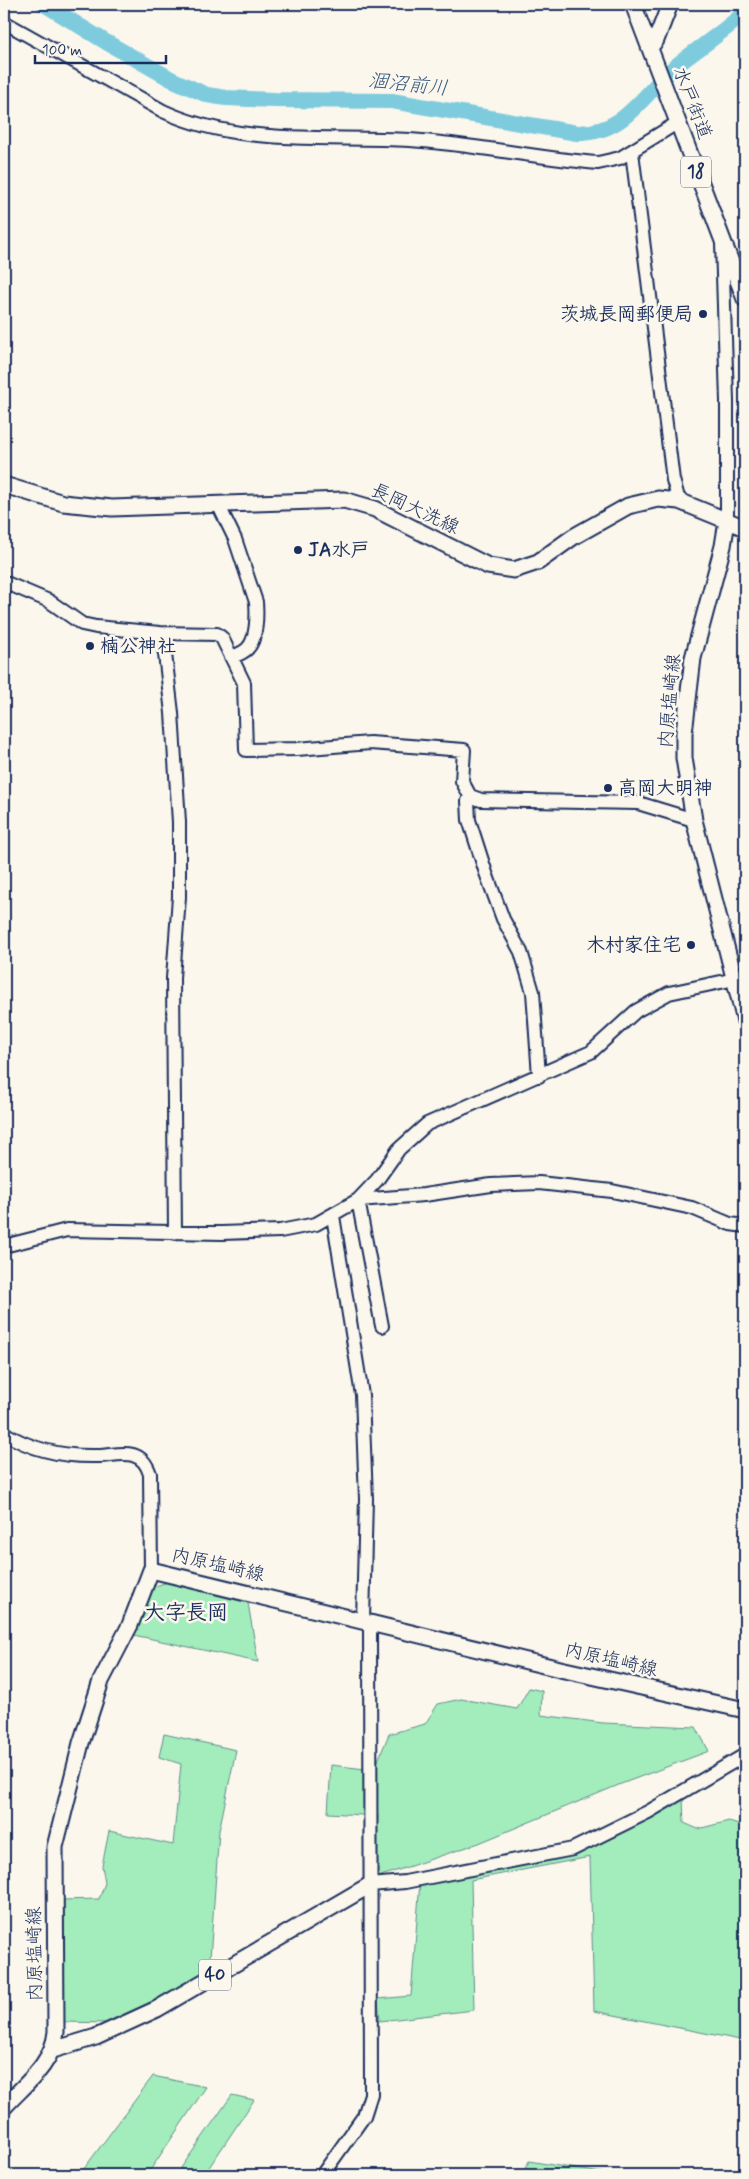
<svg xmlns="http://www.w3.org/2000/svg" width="749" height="2179" viewBox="0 0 749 2179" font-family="Mynerve,'Klee One',sans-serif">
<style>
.green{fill:#a3ecbb;stroke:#5f8e8c}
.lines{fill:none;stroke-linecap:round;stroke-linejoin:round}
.river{stroke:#7fcbde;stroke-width:16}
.minor-casing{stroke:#1b2f5e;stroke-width:16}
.major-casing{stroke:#1b2f5e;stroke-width:19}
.minor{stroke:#fbf7ec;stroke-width:12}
.major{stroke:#fbf7ec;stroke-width:15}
.poi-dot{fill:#1b2f5e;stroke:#fbf7ec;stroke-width:2}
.labels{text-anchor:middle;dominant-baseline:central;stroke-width:5;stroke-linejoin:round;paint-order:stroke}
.shield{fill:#fbf7ec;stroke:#5e6b89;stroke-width:1}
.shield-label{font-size:18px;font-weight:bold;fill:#1b2f5e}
.street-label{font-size:19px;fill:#1b2f5e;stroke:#fbf7ec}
.poi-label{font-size:19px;font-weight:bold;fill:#1b2f5e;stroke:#fbf7ec;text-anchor:start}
.water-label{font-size:20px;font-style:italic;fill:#34567e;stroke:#fbf7ec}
.quarter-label{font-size:21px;font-weight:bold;fill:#1b2f5e;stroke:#fbf7ec}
</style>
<rect width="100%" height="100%" fill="#fbf7ec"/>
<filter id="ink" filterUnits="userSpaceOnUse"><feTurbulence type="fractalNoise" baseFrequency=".02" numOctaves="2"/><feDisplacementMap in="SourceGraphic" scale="10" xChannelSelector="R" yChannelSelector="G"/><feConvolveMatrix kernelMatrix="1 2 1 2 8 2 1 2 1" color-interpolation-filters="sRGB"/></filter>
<g filter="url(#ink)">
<path class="green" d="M 168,1582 L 247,1597 L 258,1662 L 129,1634 L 132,1593 Z
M 529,1688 L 542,1691 L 541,1715 L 603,1723 L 696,1727 L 709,1751 L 621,1784 L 479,1843 L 375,1878 L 378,1816 L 328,1813 L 331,1765 L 374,1770 L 389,1734 L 425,1724 L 438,1704 L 461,1699 L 517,1709 Z
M 164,1734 L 236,1750 L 219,1831 L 209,1973 L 109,2023 L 63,2022 L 62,1900 L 99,1899 L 105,1883 L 102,1866 L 109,1831 L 173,1845 L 181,1764 L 159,1757 Z
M 683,1799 L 684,1823 L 698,1829 L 729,1821 L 745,1826 L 745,2041 L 594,2011 L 590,1857 L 471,1880 L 474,2010 L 380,2021 L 378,1999 L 411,1996 L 420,1882 L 577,1853 Z
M 153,2076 L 206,2087 L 147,2175 L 80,2174 Z
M 232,2095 L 254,2100 L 204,2175 L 176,2175 Z
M 529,2161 L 613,2175 L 522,2175 Z"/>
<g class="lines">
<path class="river" d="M 44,4 L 106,42 L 171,79 L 207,95 L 226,98 L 275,100 L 392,101 L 577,133 C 626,134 643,93 676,66 C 698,48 724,32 745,12"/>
<g class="minor-casing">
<path id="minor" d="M 4,22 L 163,111 C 241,147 327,135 410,140 C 473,144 535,158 598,163 L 620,158 L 677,123
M 632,152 L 673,480 L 679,501
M 722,243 L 727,401 L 727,521
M 218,504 L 235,539 L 256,602 C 257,615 257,640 247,649 C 243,653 237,655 232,657
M 4,582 L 49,601 L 82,624 L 96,627 L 160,633 L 217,634 L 222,638 L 244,683 L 246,750 L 297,749 L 370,743 L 464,750 L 462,781 L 470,796 L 468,801 L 469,820 L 486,873 L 503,919 L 521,952 L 533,992 L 539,1076
M 160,633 L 165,654 L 172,713 L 179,822 L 179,897 L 173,978 L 175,1233
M 470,796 L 481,800 L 638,803 L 694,820
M 333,1216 L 362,1395 L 366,1499 L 363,1621
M 4,1246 L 67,1230 L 222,1233 L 280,1231 L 316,1224 L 358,1200 L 377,1180 L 399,1149 L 427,1124 L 591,1052 L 636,1011 L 669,993 L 735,979
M 382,1326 L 358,1200 L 424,1195 L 491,1185 L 539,1183 L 612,1191 L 692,1208 L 730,1224 L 745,1226
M 4,1433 C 32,1450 65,1457 98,1456 C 109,1456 122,1452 133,1455 C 143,1458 147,1465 150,1474 L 151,1570
M 370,1885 L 405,1882 L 573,1849 L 648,1812 L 745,1755
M 322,2175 L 364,2116 L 371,2094 L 370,1623"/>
</g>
<g class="major-casing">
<path id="major" d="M 633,4 L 745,299
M 650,47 L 656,40 L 670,4
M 4,485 L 63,503 L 112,508 L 344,500 L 375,509 L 488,566 L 514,570 L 538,562 L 573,537 L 628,506 L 658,499 L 679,501 L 745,528
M 727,521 L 723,546 L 693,658 L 684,733 L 684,758 L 694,820 L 745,1021
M 53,2050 L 96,2037 L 157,2009 L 370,1885
M 4,2107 C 25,2084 53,2064 56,2032 L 55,1847 L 81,1743 L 101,1681 L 130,1625 L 151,1570 L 560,1669 L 745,1710"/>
</g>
<use href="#minor" class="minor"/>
<use href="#major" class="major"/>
</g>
</g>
<g class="poi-dot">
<circle cx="703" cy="314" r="5"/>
<circle cx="298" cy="550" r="5"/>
<circle cx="90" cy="646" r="5"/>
<circle cx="608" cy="788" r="5"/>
<circle cx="691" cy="945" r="5"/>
</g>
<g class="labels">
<g class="shield">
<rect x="681" y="156.5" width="30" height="31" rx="4"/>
<rect x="199" y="1959.5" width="32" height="31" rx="4"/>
</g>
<g class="shield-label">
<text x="696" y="172">18</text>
<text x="215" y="1975">40</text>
</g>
<g class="street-label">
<text transform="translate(692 103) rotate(69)">水戸街道</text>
<text transform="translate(415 509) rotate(25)">長岡大洗線</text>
<text transform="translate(670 701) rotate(-85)">内原塩崎線</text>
<text transform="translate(218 1565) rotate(13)">内原塩崎線</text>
<text transform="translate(611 1660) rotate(13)">内原塩崎線</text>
<text transform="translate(35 1954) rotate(-91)">内原塩崎線</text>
</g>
<g class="poi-label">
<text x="693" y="314" text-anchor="end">茨城長岡郵便局</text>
<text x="308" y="550">JA水戸</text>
<text x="100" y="646">楠公神社</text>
<text x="618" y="788">高岡大明神</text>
<text x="681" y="945" text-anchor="end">木村家住宅</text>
</g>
<g class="water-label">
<text transform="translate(408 85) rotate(6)">涸沼前川</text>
</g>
<g class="quarter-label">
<text x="186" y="1613">大字長岡</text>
</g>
</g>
<rect width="749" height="2179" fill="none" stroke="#fbf7ec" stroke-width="20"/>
<rect x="10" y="10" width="729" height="2159" fill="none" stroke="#1b2f5e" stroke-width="2" filter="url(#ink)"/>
<path d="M35 55v8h131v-8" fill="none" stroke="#1b2f5e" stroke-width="2.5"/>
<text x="42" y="55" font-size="15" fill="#1b2f5e" stroke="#fbf7ec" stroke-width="4" paint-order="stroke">100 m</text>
</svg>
